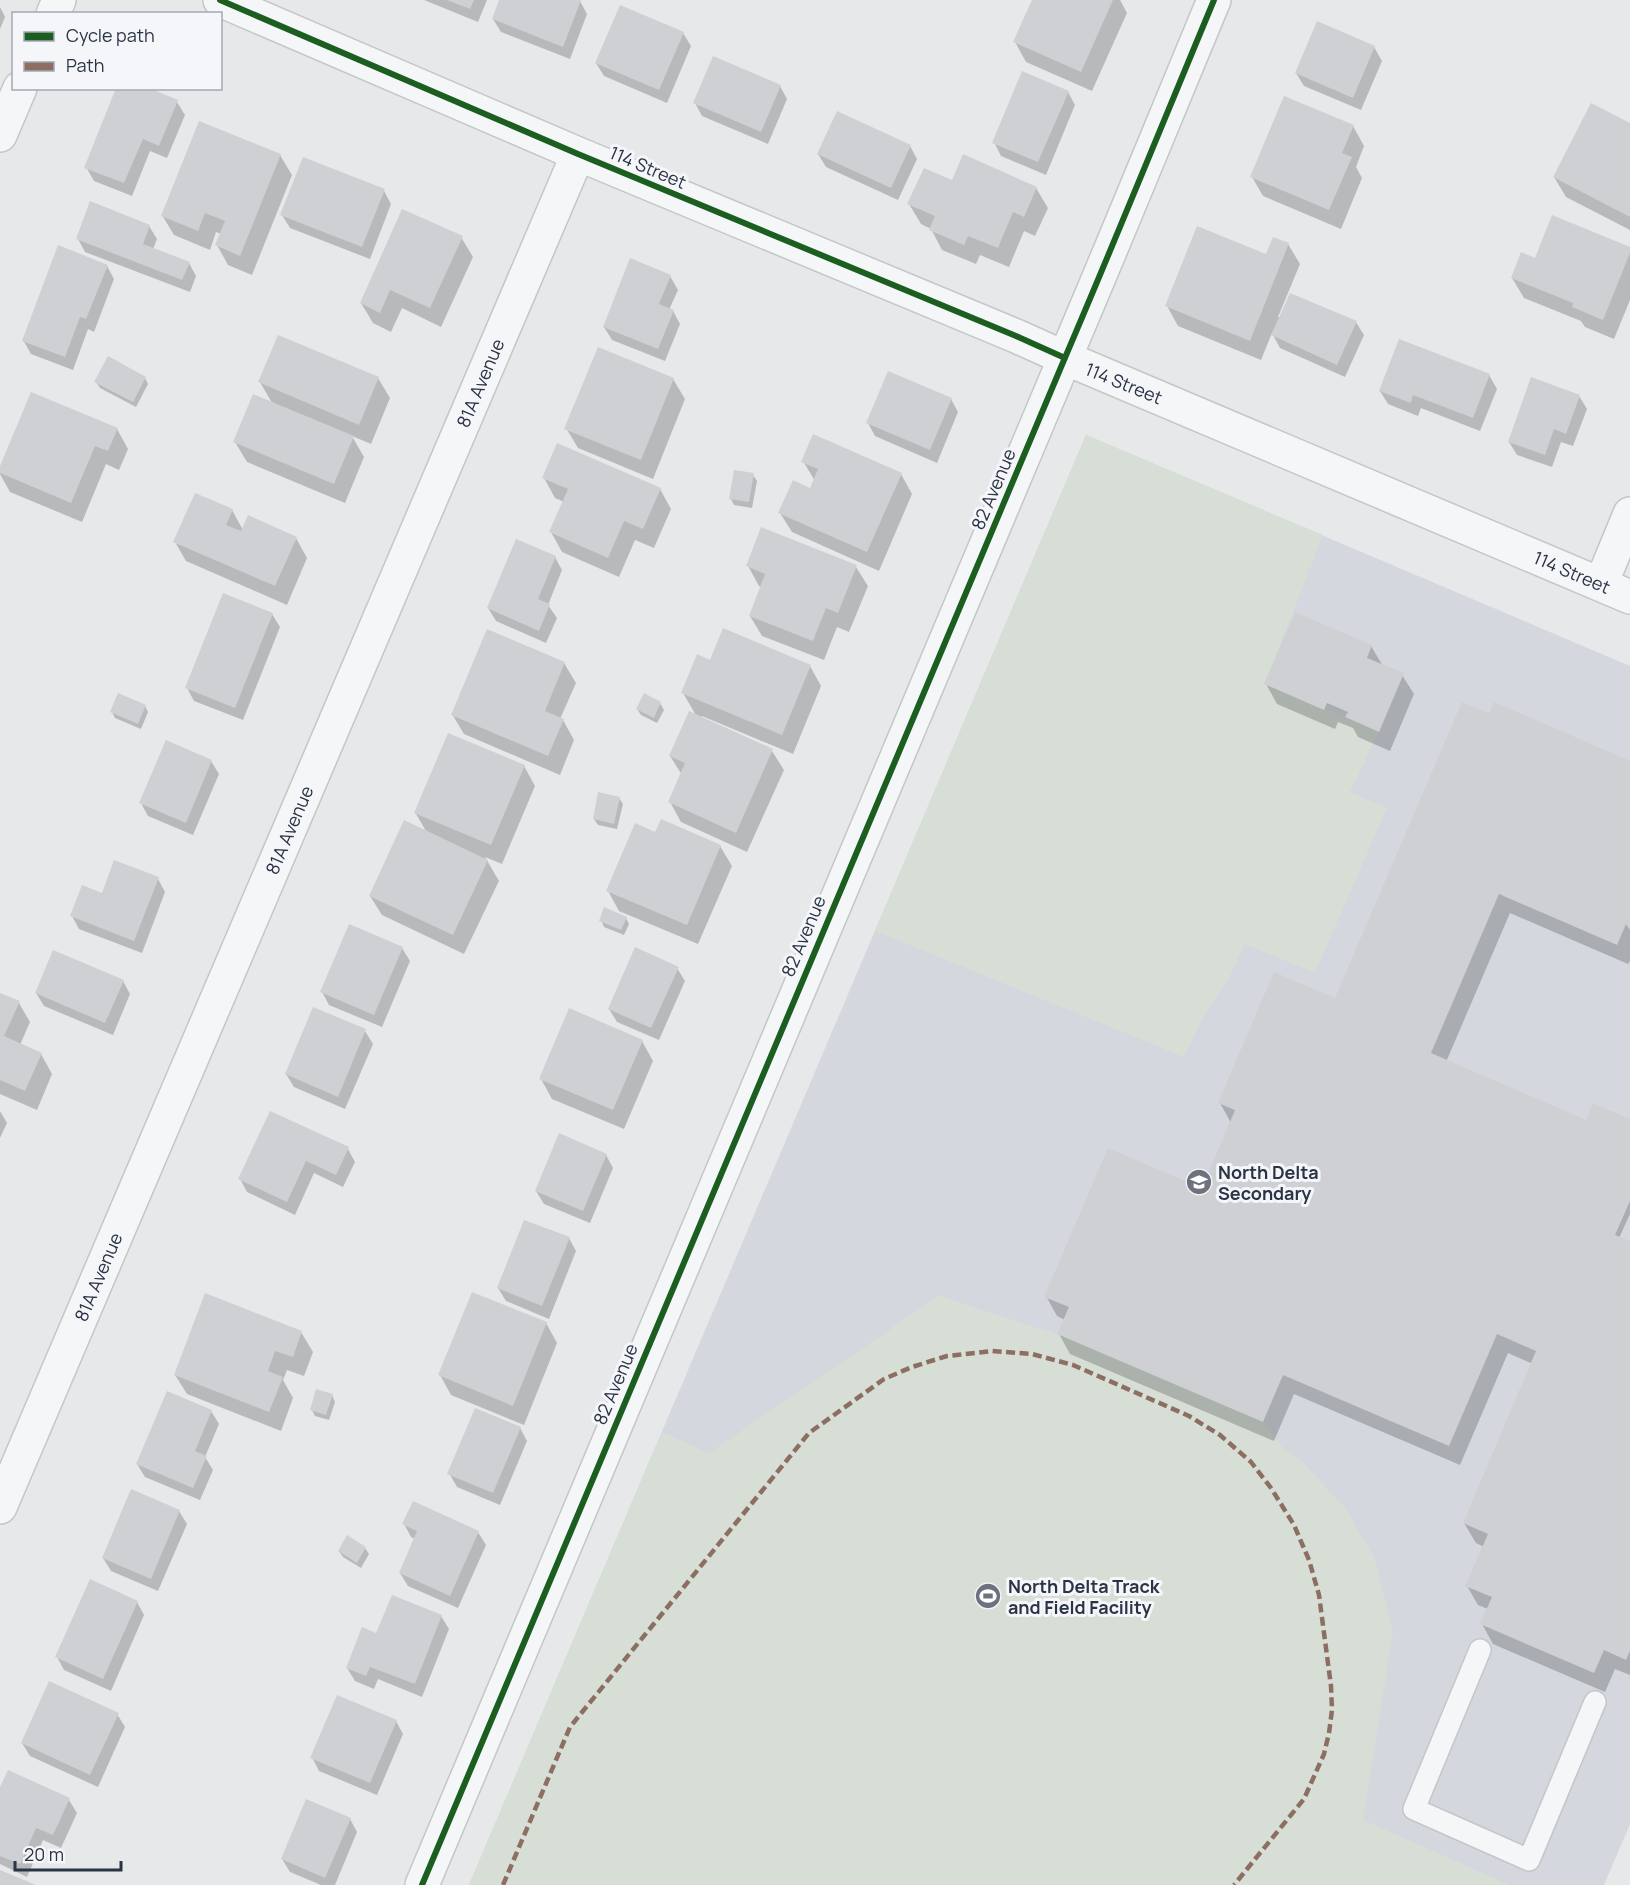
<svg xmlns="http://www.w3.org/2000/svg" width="1630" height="1885" viewBox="0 0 1630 1885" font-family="Manrope,sans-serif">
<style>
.built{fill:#d4d7dd}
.green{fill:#d6ded6}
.shadow{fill:#0003}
.building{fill:#ced0d3}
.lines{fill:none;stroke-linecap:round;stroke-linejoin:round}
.lane-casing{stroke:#c4c6c8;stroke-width:24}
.street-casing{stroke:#c4c6c8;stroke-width:36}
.lane{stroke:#f5f6f7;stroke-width:21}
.street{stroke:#f5f6f7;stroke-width:33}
.quiet{stroke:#8d6e63;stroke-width:4.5;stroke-dasharray:9 4.5;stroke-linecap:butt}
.cycleway-casing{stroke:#f4f6f9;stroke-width:10}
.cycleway{stroke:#1b5e20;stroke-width:6}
.labels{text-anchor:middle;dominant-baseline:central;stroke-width:6;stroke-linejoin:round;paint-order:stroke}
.street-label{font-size:18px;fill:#2b3445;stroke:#f4f6f9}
.poi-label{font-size:18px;font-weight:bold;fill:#2b3445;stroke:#f4f6f9;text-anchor:start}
</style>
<rect width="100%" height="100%" fill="#e6e8ea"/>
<path class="built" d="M 1086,435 L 1630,666 L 1630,1824 L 1604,1885 L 469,1885 Z"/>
<path class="green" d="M 1086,435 L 1323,535 L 1265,684 L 1379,732 L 1350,792 L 1387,808 L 1315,973 L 1245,944 L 1227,982 L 1204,1016 L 1184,1057 L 875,931 Z
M 940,1295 L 963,1304 L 1057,1334 L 1263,1422 L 1281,1446 L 1300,1460 L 1345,1507 L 1375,1559 L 1393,1633 L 1363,1820 L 1510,1885 L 469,1885 L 662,1432 L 709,1453 Z"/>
<path class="shadow" d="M 424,0 L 487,0 L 478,22 Z
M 501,0 L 580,1 L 587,14 L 570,59 L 501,32 L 493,19 Z
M 1034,0 L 1120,0 L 1127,13 L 1092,91 L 1026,62 L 1015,42 Z
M 0,7 L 5,17 L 0,29 Z
M 683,33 L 691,46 L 667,103 L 604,76 L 596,63 Z
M 1374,47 L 1382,61 L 1361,110 L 1304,86 L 1296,73 Z
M 780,86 L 787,99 L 768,144 L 702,116 L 695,103 Z
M 1068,92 L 1075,105 L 1046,175 L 1001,156 L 994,142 Z
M 177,102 L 185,115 L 167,158 L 150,151 L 132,196 L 94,181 L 86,167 Z
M 1630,125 L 1630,230 L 1566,197 L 1554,177 Z
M 1353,126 L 1364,146 L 1356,167 L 1362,178 L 1341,229 L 1263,196 L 1252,177 Z
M 910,146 L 917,159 L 898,200 L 826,167 L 818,154 Z
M 280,155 L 292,175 L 252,275 L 228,265 L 217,245 L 221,234 L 216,232 L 210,250 L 174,235 L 162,215 Z
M 953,182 L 1036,188 L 1048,208 L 1035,236 L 1024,231 L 1009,267 L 980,255 L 976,264 L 942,250 L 931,229 L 921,224 L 909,204 Z
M 384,191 L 391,204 L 370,259 L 290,228 L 282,215 Z
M 149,226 L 157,239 L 153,249 L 189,263 L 196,276 L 190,292 L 85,252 L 78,239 Z
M 461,237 L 473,257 L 441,327 L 402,308 L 391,332 L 373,323 L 361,303 Z
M 1288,244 L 1300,264 L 1278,317 L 1356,322 L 1364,335 L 1345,377 L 1280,348 L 1272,333 L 1261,360 L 1178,326 L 1167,306 Z
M 1630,249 L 1630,300 L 1614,339 L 1585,327 L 1581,321 L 1524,298 L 1512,278 L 1536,260 Z
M 107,266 L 114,279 L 94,332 L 88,329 L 73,370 L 31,354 L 23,340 Z
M 670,276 L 678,290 L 669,310 L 673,311 L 680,324 L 665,361 L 612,340 L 604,327 Z
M 1489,375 L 1497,389 L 1480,431 L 1421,408 L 1418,416 L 1388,404 L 1380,391 Z
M 145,378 L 148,384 L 136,407 L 100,388 L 96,382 Z
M 378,378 L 390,398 L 371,444 L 352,436 L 364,457 L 345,503 L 247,462 L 235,442 L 272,403 L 260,382 Z
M 673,379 L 685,399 L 653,479 L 578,448 L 566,428 Z
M 1579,396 L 1587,409 L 1573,446 L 1561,442 L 1552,467 L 1517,455 L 1509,442 Z
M 951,399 L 958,412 L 937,463 L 875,436 L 868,423 Z
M 117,429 L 128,449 L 119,470 L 106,464 L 82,522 L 10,492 L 0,474 L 0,470 Z
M 803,461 L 901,474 L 912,494 L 879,571 L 792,532 L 780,513 L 811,489 L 815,481 Z
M 753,475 L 757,481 L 752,508 L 734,505 L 731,499 Z
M 544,478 L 660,489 L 671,509 L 654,548 L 635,540 L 619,577 L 562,552 L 551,532 L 564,502 L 555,498 Z
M 232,510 L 243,530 L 296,538 L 307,558 L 287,605 L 186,561 L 175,542 Z
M 555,557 L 562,570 L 548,605 L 557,618 L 546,643 L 496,621 L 488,608 Z
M 748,566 L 856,567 L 868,586 L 849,632 L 837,627 L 824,660 L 762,636 L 750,616 L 762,587 L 759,586 Z
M 272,614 L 280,627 L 243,720 L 194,701 L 187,688 Z
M 1371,646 L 1383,666 L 1402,675 L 1414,694 L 1390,751 L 1358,737 L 1353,728 L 1338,722 L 1335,729 L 1277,704 L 1266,684 Z
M 564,663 L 576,683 L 560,719 L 563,720 L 574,740 L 560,775 L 464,734 L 452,714 Z
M 810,666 L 821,686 L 793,754 L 702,716 L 701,719 L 772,751 L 784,770 L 747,852 L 681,822 L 670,802 L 682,775 L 670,756 L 697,717 L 683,693 Z
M 660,703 L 664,710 L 657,723 L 641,715 L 637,709 Z
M 145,706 L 148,712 L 141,729 L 115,718 L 112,712 Z
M 211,761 L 219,774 L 193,835 L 148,816 L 141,803 Z
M 1630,762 L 1630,961 L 1628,964 L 1510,913 L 1446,1062 L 1587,1122 L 1630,1120 L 1630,1214 L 1619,1238 L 1630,1243 L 1630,1675 L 1615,1669 L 1605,1692 L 1493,1644 L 1482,1624 L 1488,1609 L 1478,1605 L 1467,1586 L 1484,1547 L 1476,1543 L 1464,1523 L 1533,1364 L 1508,1353 L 1460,1465 L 1294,1394 L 1274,1441 L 1070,1354 L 1059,1334 L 1065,1320 L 1057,1316 L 1046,1296 L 1202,1190 L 1231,1123 L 1220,1103 L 1336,1000 Z
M 524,766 L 535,786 L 502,864 L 485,857 L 499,881 L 464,954 L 382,915 L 370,896 L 427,833 L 415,812 Z
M 619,798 L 623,804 L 617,829 L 598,825 L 594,819 Z
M 656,834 L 720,846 L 732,866 L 698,944 L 619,911 L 608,891 Z
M 158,879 L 165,892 L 142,953 L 79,929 L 72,916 L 103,895 Z
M 626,918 L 629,924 L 624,935 L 604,927 L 601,920 Z
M 402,948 L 410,961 L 382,1027 L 329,1005 L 322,992 Z
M 677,968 L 685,981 L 659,1040 L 617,1022 L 609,1009 Z
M 123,981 L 130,994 L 113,1035 L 44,1006 L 36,993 Z
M 0,994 L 19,1003 L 30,1022 L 20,1045 L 41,1054 L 52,1074 L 37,1110 L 0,1094 Z
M 365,1031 L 373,1044 L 345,1109 L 294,1087 L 286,1074 Z
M 642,1041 L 653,1061 L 624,1129 L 552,1099 L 541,1079 Z
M 0,1111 L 7,1123 L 0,1138 Z
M 348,1149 L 355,1162 L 343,1187 L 314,1173 L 295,1215 L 247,1192 L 240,1179 Z
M 606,1155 L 613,1168 L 590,1223 L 544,1204 L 536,1191 Z
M 569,1238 L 576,1251 L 549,1319 L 506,1301 L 498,1288 Z
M 546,1323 L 557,1343 L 524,1425 L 451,1395 L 440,1375 Z
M 301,1332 L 313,1352 L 304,1376 L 287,1370 L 283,1380 L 293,1398 L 281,1431 L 187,1394 L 175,1375 Z
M 332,1395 L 335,1402 L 329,1420 L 315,1416 L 312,1410 Z
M 211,1411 L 219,1424 L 205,1457 L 213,1470 L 200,1500 L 145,1477 L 137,1464 Z
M 520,1428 L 527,1441 L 500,1505 L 457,1487 L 449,1473 Z
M 179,1511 L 187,1524 L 158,1591 L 111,1571 L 103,1558 Z
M 404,1524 L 478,1532 L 486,1545 L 458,1608 L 408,1586 L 400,1573 L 415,1539 L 411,1537 Z
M 365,1548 L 369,1554 L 361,1568 L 343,1557 L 339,1551 Z
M 137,1602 L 144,1615 L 111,1691 L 64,1670 L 57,1657 Z
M 441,1616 L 449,1629 L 422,1697 L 378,1679 L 374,1689 L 355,1681 L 347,1668 L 377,1635 Z
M 117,1714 L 125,1727 L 98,1787 L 30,1756 L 22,1743 Z
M 396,1721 L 403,1734 L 377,1795 L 319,1771 L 312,1757 Z
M 0,1791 L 69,1800 L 77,1813 L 61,1848 L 43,1840 L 27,1877 L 0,1864 Z
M 350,1819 L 357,1832 L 335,1885 L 321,1885 L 290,1872 L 282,1859 Z"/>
<path class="building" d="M 447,0 L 474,0 L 470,9 Z
M 499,0 L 581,0 L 563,47 L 492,19 Z
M 1032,0 L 1113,0 L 1081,72 L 1013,42 Z
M 620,5 L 684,32 L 659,90 L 595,63 Z
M 1317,21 L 1375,46 L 1353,98 L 1295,73 Z
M 713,56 L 781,85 L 761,132 L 693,103 Z
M 1022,71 L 1069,91 L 1038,162 L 992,143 Z
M 116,88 L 149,88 L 178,100 L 159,146 L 143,139 L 124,183 L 84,168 Z
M 1284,96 L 1354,125 L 1342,153 L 1352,157 L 1329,210 L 1250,177 Z
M 1591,103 L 1630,123 L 1630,217 L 1553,177 Z
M 837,111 L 911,145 L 891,188 L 817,154 Z
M 199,121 L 281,154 L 240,256 L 215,245 L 225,221 L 205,213 L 198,231 L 161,216 Z
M 963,154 L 1037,187 L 1024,217 L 1013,212 L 998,248 L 968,236 L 964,245 L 929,230 L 935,216 L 907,204 L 924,168 L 952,180 Z
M 303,157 L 385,189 L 362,247 L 280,215 Z
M 90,201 L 150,225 L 143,244 L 190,262 L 182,280 L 76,239 Z
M 402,209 L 463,236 L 430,308 L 390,290 L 380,313 L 360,303 Z
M 1552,215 L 1630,247 L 1630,253 L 1603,320 L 1572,307 L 1573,303 L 1511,278 L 1521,252 L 1535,258 Z
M 1197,226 L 1266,254 L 1273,237 L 1289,243 L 1250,341 L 1165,306 Z
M 58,245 L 108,265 L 86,319 L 80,317 L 65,357 L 22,341 Z
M 630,258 L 671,275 L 659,304 L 674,310 L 658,349 L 603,327 Z
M 1290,293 L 1357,321 L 1337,365 L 1271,335 Z
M 278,335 L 379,377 L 359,425 L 258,382 Z
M 1399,339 L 1490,374 L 1473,418 L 1413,395 L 1411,403 L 1379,391 Z
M 598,347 L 674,378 L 641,460 L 564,429 Z
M 108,356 L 146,377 L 133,402 L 94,382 Z
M 888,371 L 952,398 L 930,450 L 866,423 Z
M 1531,377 L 1580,395 L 1566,434 L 1554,429 L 1545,455 L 1508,442 Z
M 31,392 L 118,428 L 108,451 L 95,446 L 71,503 L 0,473 L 0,466 Z
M 253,394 L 354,436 L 334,484 L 233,442 Z
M 813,434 L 902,473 L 867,552 L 778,513 L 793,480 L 810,488 L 818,469 L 801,462 Z
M 557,443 L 661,488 L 643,529 L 624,521 L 608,558 L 549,532 L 568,489 L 542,478 Z
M 734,470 L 754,473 L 749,502 L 729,499 Z
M 195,493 L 233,509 L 226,525 L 241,531 L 248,515 L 297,537 L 275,586 L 173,542 Z
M 761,527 L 857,565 L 838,613 L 826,608 L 813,641 L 749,616 L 765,574 L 746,566 Z
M 516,539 L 556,556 L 538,599 L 550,604 L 539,631 L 487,608 Z
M 223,593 L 273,613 L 235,708 L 185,688 Z
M 1295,612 L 1372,645 L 1367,658 L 1404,673 L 1379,732 L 1345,717 L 1348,712 L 1327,703 L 1324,710 L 1264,684 Z
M 723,628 L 811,665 L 782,735 L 681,693 L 697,654 L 710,660 Z
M 487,629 L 565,662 L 545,711 L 564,719 L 548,756 L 451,715 Z
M 118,693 L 146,705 L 138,724 L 110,712 Z
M 644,693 L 661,702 L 654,718 L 636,709 Z
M 1462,702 L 1489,713 L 1494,702 L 1630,761 L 1630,930 L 1626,924 L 1617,945 L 1499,894 L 1431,1053 L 1586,1120 L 1593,1103 L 1630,1119 L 1630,1201 L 1615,1235 L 1630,1241 L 1630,1651 L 1626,1660 L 1604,1650 L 1594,1673 L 1480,1624 L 1492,1597 L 1465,1586 L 1488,1534 L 1463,1523 L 1536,1351 L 1497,1334 L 1449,1446 L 1283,1375 L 1263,1422 L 1057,1334 L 1069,1307 L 1044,1297 L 1108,1148 L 1202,1188 L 1235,1110 L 1218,1103 L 1274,972 L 1335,998 Z
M 689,711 L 773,749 L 736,833 L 668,802 L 685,763 L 669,756 Z
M 448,733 L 525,765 L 491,845 L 414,813 Z
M 166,740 L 212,760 L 186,823 L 139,803 Z
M 598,792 L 620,797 L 614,824 L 593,819 Z
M 661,819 L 721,845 L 687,925 L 606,891 L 635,823 L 655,832 Z
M 404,820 L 488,860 L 453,935 L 369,896 Z
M 114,860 L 159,877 L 134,941 L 70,916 L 82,885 L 102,893 Z
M 604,907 L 627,917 L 621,930 L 599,921 Z
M 349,924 L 403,947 L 374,1015 L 320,992 Z
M 635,947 L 679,967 L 651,1028 L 608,1009 Z
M 53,950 L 124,980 L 105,1023 L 35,993 Z
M 0,993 L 20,1001 L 4,1036 L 42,1053 L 25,1091 L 0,1080 Z
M 313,1007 L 366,1029 L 338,1097 L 285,1074 Z
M 569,1008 L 643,1040 L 613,1110 L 539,1079 Z
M 270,1111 L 349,1147 L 336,1175 L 306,1161 L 287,1202 L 238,1179 Z
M 559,1133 L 607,1154 L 583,1211 L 535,1191 Z
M 524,1220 L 570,1237 L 542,1306 L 497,1288 Z
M 472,1292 L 547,1322 L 513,1406 L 438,1375 Z
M 205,1293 L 302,1331 L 293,1357 L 275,1351 L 268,1371 L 283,1377 L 269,1412 L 174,1375 Z
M 316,1389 L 333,1394 L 326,1415 L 310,1410 Z
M 167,1391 L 212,1410 L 195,1451 L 207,1456 L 193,1488 L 136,1464 Z
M 475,1408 L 521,1427 L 493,1493 L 447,1474 Z
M 131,1489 L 180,1510 L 151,1579 L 102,1558 Z
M 413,1501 L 479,1531 L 450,1596 L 399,1573 L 417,1531 L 402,1524 Z
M 347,1535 L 366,1547 L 357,1563 L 338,1551 Z
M 90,1579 L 138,1601 L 103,1679 L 55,1657 Z
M 392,1595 L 442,1615 L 415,1684 L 370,1667 L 366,1676 L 346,1668 L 362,1627 L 376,1633 Z
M 49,1681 L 119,1713 L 90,1775 L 21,1743 Z
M 337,1695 L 397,1720 L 370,1783 L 310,1758 Z
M 8,1770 L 70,1798 L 53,1835 L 36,1828 L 20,1864 L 0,1856 L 0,1787 Z
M 306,1799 L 351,1818 L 325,1878 L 281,1859 Z
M 0,1870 L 36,1885 L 0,1885 Z"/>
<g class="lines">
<g class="lane-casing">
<path id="lane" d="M 1480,1650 L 1414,1809 L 1529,1860 L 1595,1702"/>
</g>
<g class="street-casing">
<path id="street" d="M 220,0 L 578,154 L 1016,336 L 1065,358 L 1630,597
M 53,14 L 59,0
M 0,135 L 20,88
M 1601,584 L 1630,514
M 0,1507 L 578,154
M 422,1885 C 633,1376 847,868 1064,360 C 1115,241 1164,120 1214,0"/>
</g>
<use href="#lane" class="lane"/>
<use href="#street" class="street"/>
<path class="quiet" d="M 503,1885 L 570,1727 L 809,1433 L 884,1379 L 912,1367 L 947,1356 L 992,1351 L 1032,1354 L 1073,1365 L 1189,1416 L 1220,1435 L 1251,1462 L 1271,1488 L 1294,1525 L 1309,1560 L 1319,1595 L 1331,1686 L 1332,1710 L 1329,1733 L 1324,1754 L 1304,1799 L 1234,1885"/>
<g class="cycleway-casing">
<path id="cycleway" d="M 220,0 L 578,154 L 1016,336 L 1065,358
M 422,1885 C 633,1376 847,868 1064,360 C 1115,241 1164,120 1214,0"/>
</g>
<use href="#cycleway" class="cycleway"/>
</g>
<defs>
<g id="school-disc" transform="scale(1.35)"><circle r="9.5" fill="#6c737f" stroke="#f4f6f9"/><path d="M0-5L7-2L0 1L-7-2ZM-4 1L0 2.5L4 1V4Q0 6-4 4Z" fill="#fff"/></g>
<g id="stadium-disc" transform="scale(1.35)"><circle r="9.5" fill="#6c737f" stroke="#f4f6f9"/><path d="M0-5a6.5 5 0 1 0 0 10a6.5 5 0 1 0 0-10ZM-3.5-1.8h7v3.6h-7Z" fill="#fff"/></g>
</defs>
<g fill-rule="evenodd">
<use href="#school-disc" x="1199" y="1182"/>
<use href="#stadium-disc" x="988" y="1596"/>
</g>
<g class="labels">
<g class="street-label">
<text transform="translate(648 167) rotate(23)">114 Street</text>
<text transform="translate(480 383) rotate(-67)">81A Avenue</text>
<text transform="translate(1124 383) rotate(22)">114 Street</text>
<text transform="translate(993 489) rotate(-67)">82 Avenue</text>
<text transform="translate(1572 572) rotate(23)">114 Street</text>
<text transform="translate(289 830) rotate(-67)">81A Avenue</text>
<text transform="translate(803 936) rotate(-67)">82 Avenue</text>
<text transform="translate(98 1277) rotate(-67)">81A Avenue</text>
<text transform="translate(615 1384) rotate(-67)">82 Avenue</text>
</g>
<g class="poi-label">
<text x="1218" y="1172">North Delta<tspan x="1218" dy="21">Secondary</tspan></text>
<text x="1008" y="1586">North Delta Track<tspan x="1008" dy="21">and Field Facility</tspan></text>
</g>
</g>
<rect x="12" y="12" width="210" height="78" fill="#f4f6f9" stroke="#a4a8b1" stroke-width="1.5"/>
<rect x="24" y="32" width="30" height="9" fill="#1b5e20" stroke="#a4a8b1" stroke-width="1.5"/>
<text x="66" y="42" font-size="18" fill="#2b3445">Cycle path</text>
<rect x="24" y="62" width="30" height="9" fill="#8d6e63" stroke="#a4a8b1" stroke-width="1.5"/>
<text x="66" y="72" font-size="18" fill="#2b3445">Path</text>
<path d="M15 1861v9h106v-9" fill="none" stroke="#2b3445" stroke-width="3"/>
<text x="24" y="1861" font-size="18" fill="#2b3445" stroke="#f4f6f9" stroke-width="4.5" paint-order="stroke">20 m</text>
</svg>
